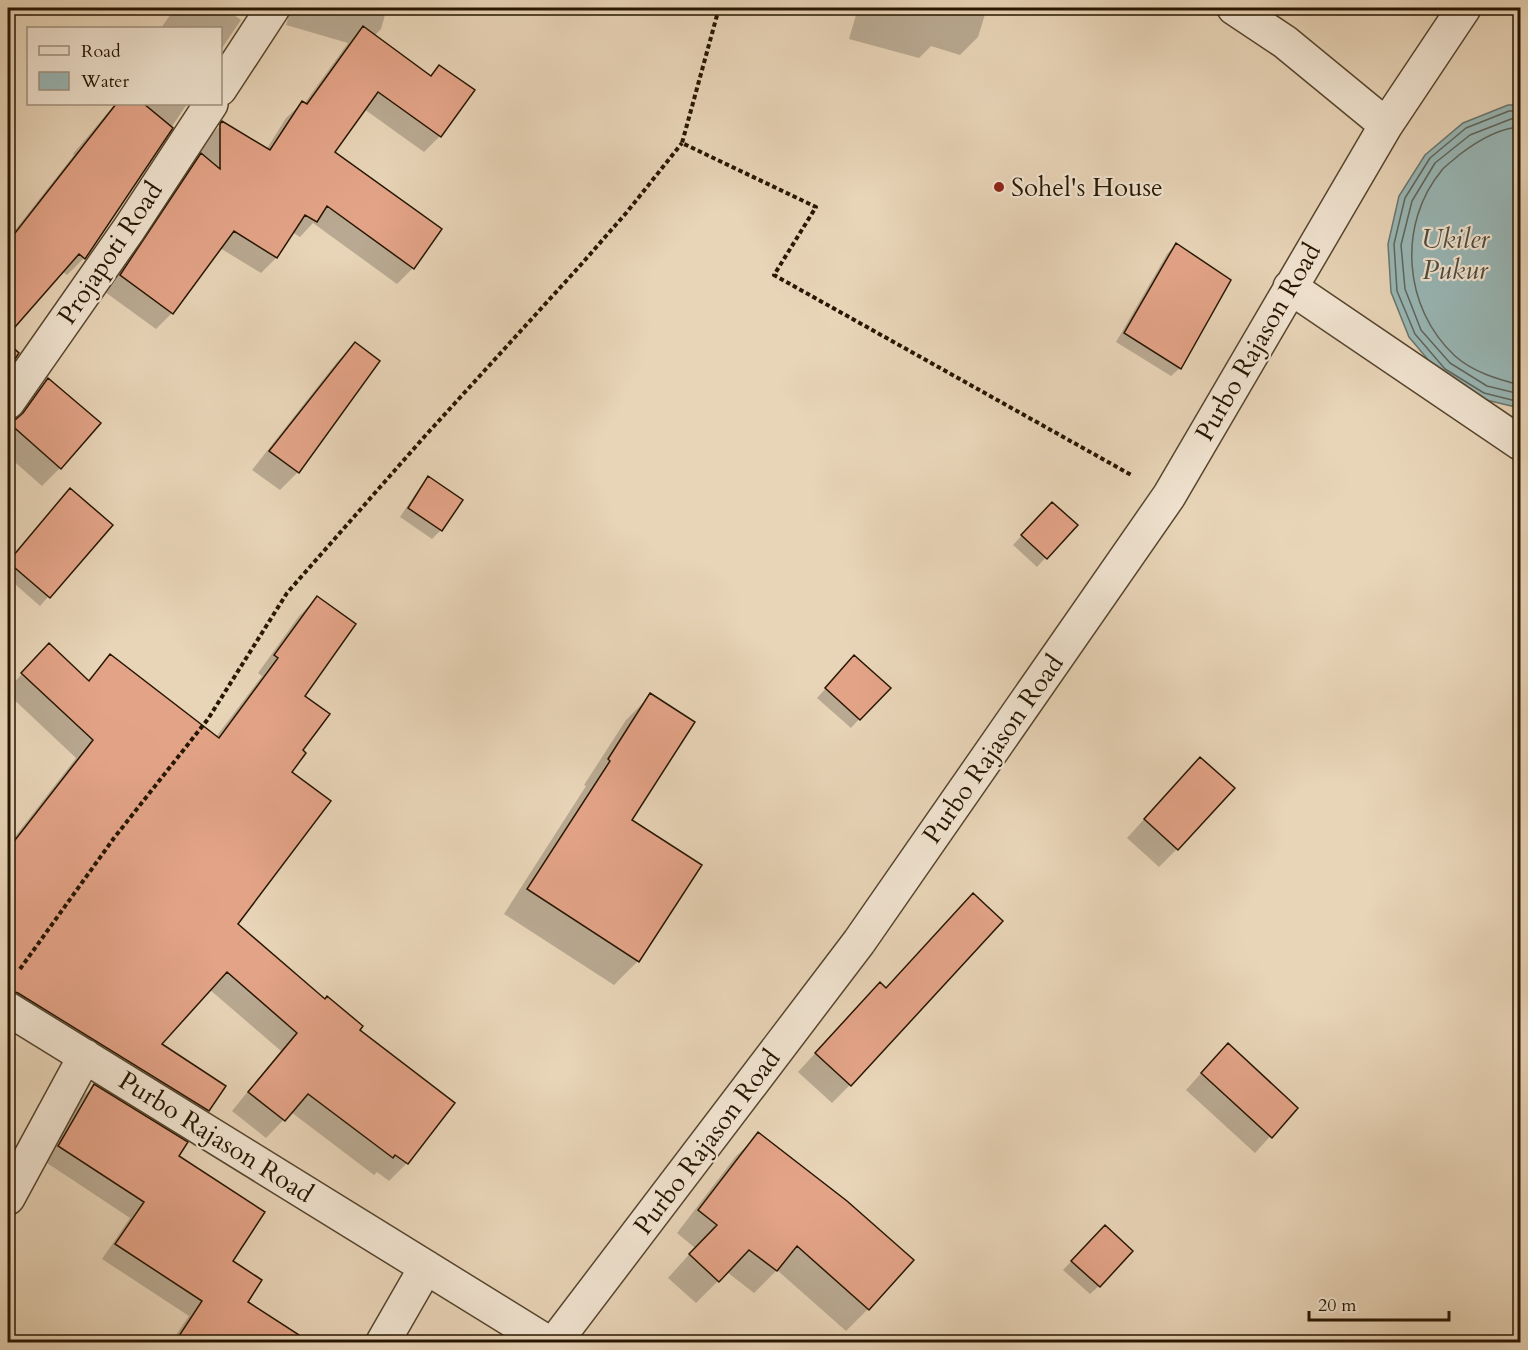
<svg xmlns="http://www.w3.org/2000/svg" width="1528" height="1350" viewBox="0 0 1528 1350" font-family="Cardo,serif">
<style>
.water{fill:#99b7b6;stroke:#6b776e;stroke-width:1.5}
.shadow{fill:#0003}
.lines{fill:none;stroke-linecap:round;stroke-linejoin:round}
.shore{stroke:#60665c;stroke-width:1.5}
.building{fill:#e3a387;stroke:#271601;stroke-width:1.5}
.street-casing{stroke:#57462e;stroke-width:36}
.path{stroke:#271601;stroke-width:4;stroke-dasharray:4.5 3;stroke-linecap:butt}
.street{stroke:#f0e3d0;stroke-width:33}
.poi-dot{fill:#8f2418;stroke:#f0e3d0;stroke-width:2}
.labels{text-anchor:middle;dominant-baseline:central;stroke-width:4.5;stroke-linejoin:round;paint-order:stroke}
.poi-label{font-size:26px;fill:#271601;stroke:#f0e3d0;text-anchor:start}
.street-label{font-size:26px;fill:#271601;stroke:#f0e3d0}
.water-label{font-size:27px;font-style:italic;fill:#4f4e40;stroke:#f0e3d0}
</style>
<rect width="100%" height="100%" fill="#e8d4b7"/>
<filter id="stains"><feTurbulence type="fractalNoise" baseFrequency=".00333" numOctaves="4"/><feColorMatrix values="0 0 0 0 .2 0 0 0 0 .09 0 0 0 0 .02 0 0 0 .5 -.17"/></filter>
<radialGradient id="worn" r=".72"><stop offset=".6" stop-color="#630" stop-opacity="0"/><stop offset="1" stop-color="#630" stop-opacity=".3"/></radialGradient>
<path class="water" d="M 1508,105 L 1520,105 L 1520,408 L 1482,399 L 1440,374 L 1409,337 L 1391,292 L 1388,244 L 1399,196 L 1425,155 L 1463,123 Z"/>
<path class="shadow" d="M 175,8 L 224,8 L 241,20 L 220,51 L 220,28 L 161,28 Z
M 291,8 L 387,8 L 381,29 L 374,36 L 430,76 L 439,67 L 440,136 L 424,152 L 364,109 L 332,152 L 413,268 L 397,284 L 313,223 L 300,237 L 292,232 L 276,258 L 261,273 L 220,248 L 172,313 L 156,329 L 105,292 L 207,139 L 223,123 L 266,150 L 286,118 L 302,103 L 304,104 L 348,43 L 286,25 Z
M 858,8 L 987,8 L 978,37 L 960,55 L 931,46 L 919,58 L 849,39 Z
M 115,104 L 187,104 L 84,258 L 67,275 L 62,271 L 8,332 L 9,333 L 8,336 L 8,239 L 74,155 L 73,154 Z
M 1176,245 L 1180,368 L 1171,376 L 1116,342 L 1167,254 Z
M 355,344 L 378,362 L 298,472 L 280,490 L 252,470 L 337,362 Z
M 48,380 L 60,468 L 42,486 L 8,456 L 8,422 L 14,421 L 30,398 Z
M 429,478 L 441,530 L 432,539 L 400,517 L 420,487 Z
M 61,499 L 111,525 L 40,606 L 8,578 L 8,563 Z
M 1043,512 L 1076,525 L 1037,567 L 1013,545 Z
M 317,598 L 303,696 L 301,751 L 290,773 L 236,924 L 358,1030 L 407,1163 L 389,1181 L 377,1172 L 374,1175 L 291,1112 L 266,1138 L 232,1111 L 281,1051 L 209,989 L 159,1044 L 208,1110 L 190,1128 L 8,1015 L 8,840 L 10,843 L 76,758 L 8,694 L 8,689 L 32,663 L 87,681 L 110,656 L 216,737 L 262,676 L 258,673 L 299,616 Z
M 846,666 L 859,719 L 851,728 L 817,698 Z
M 651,695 L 630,820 L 638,961 L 614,985 L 504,914 L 586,786 L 584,785 L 626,720 Z
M 1182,777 L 1177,849 L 1159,867 L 1127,838 Z
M 862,1002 L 850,1085 L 832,1103 L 798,1072 Z
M 1212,1061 L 1296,1108 L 1255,1153 L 1186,1090 Z
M 94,1086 L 177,1156 L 231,1262 L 246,1303 L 308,1342 L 171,1342 L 189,1316 L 102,1259 L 130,1218 L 44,1161 L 79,1100 Z
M 759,1134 L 868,1309 L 846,1331 L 777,1270 L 754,1293 L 727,1272 L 696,1303 L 668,1278 L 695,1248 L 677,1233 L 736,1156 Z
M 1096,1236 L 1099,1286 L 1090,1294 L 1063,1270 Z"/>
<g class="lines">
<path class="shore" d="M 1520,111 L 1509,111 L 1466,128 L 1430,158 L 1405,198 L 1394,244 L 1397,291 L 1415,334 L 1445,369 L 1484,393 L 1520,402
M 1520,118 L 1511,119 L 1470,135 L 1435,163 L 1412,201 L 1401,245 L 1405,289 L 1421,330 L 1450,363 L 1487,386 L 1520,394
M 1520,127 C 1499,128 1476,142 1459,155 C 1454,160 1447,164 1442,170 C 1397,224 1403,308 1455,356 C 1473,372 1497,379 1520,385"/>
</g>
<path class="building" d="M 363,26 L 431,76 L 439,65 L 475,90 L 441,137 L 378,92 L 335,152 L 442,229 L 414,269 L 327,206 L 317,222 L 305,215 L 277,258 L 234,231 L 173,314 L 120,275 L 201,153 L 220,169 L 220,124 L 222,121 L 270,150 L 302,101 L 307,104 Z
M 116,104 L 144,104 L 173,128 L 85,259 L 79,254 L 8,335 L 8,242 Z
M 1176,243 L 1231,280 L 1181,369 L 1124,333 Z
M 355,342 L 380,361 L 299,473 L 269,451 Z
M 8,343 L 19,353 L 8,370 Z
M 48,378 L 101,423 L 61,469 L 8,422 L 16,419 L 23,413 Z
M 428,476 L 463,500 L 442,531 L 408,508 Z
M 70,488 L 113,525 L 50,598 L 8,562 Z
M 1052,502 L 1078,525 L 1047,559 L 1021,535 Z
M 317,596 L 356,624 L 305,696 L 330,714 L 303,750 L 306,753 L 292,772 L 331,801 L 238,924 L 325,999 L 327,996 L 363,1026 L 360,1030 L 455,1103 L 408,1164 L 395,1155 L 393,1158 L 308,1094 L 285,1121 L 248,1092 L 297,1033 L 227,972 L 162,1044 L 226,1086 L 209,1111 L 18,993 L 8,990 L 8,849 L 93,740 L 21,673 L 49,643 L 89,681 L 110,654 L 219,738 L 278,658 L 274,655 Z
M 854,655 L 891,688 L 860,720 L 825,688 Z
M 650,693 L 695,722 L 632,820 L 702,865 L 639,962 L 527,889 L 610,761 L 608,759 Z
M 1200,757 L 1235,788 L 1178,850 L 1144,819 Z
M 973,893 L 1003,921 L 851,1086 L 815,1053 L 880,982 L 886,988 Z
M 1228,1043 L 1298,1108 L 1272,1138 L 1201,1073 Z
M 94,1084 L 188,1142 L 179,1156 L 265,1212 L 233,1261 L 262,1280 L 248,1302 L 310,1342 L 175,1342 L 202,1301 L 115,1244 L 144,1202 L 58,1146 Z
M 758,1132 L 847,1201 L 914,1260 L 869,1310 L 797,1246 L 777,1271 L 749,1250 L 719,1282 L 689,1254 L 717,1225 L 698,1210 Z
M 1105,1225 L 1133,1251 L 1100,1287 L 1071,1261 Z"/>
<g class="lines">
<g class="street-casing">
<path id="street" d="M 1234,8 L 1285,42 L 1386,125
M 220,89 L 273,8
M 1290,287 L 1520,443
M 8,402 L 129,229 L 211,104
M 8,1009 L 547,1342
M 8,1198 L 85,1056
M 383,1342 L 426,1267
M 555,1342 L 859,942 L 1169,496 L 1386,125 L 1464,8"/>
</g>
<path class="path" d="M 719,8 L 682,143 L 816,207 L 774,275 L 1133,476
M 20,969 L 114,838 L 208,719 L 287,593 L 425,436 L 578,268 L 627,212 L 682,143"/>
<use href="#street" class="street"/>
</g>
<circle class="poi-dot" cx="999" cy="187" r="6"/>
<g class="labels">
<g class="poi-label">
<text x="1011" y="187">Sohel's House</text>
</g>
<g class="street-label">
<text transform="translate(110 253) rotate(-56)">Projapoti Road</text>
<text transform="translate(1258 342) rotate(-60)">Purbo Rajason Road</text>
<text transform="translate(993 749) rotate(-55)">Purbo Rajason Road</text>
<text transform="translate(216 1137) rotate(32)">Purbo Rajason Road</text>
<text transform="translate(707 1142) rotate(-53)">Purbo Rajason Road</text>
</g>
<g class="water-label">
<text x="1455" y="239">Ukiler<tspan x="1455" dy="31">Pukur</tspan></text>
</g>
</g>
<rect width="1528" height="1350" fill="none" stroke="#e8d4b7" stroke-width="30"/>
<rect x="9" y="9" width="1510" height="1332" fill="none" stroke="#271601" stroke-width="3"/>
<rect x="15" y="15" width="1498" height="1320" fill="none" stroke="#271601" stroke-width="1.5"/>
<rect x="27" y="27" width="195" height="78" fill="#f0e3d0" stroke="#a0917d" stroke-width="1.5"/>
<rect x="39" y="46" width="30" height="9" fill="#f0e3d0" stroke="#a0917d" stroke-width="1.5"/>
<text x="81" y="57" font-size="18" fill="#271601">Road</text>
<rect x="39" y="72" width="30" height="18" fill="#99b7b6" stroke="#a0917d" stroke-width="1.5"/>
<text x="81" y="87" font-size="18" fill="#271601">Water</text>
<path d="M1309 1311v9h140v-9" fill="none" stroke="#271601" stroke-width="3"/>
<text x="1318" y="1311" font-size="18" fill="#271601" stroke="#f0e3d0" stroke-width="4.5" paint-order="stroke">20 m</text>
<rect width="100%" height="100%" filter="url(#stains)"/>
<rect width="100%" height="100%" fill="url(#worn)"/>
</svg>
